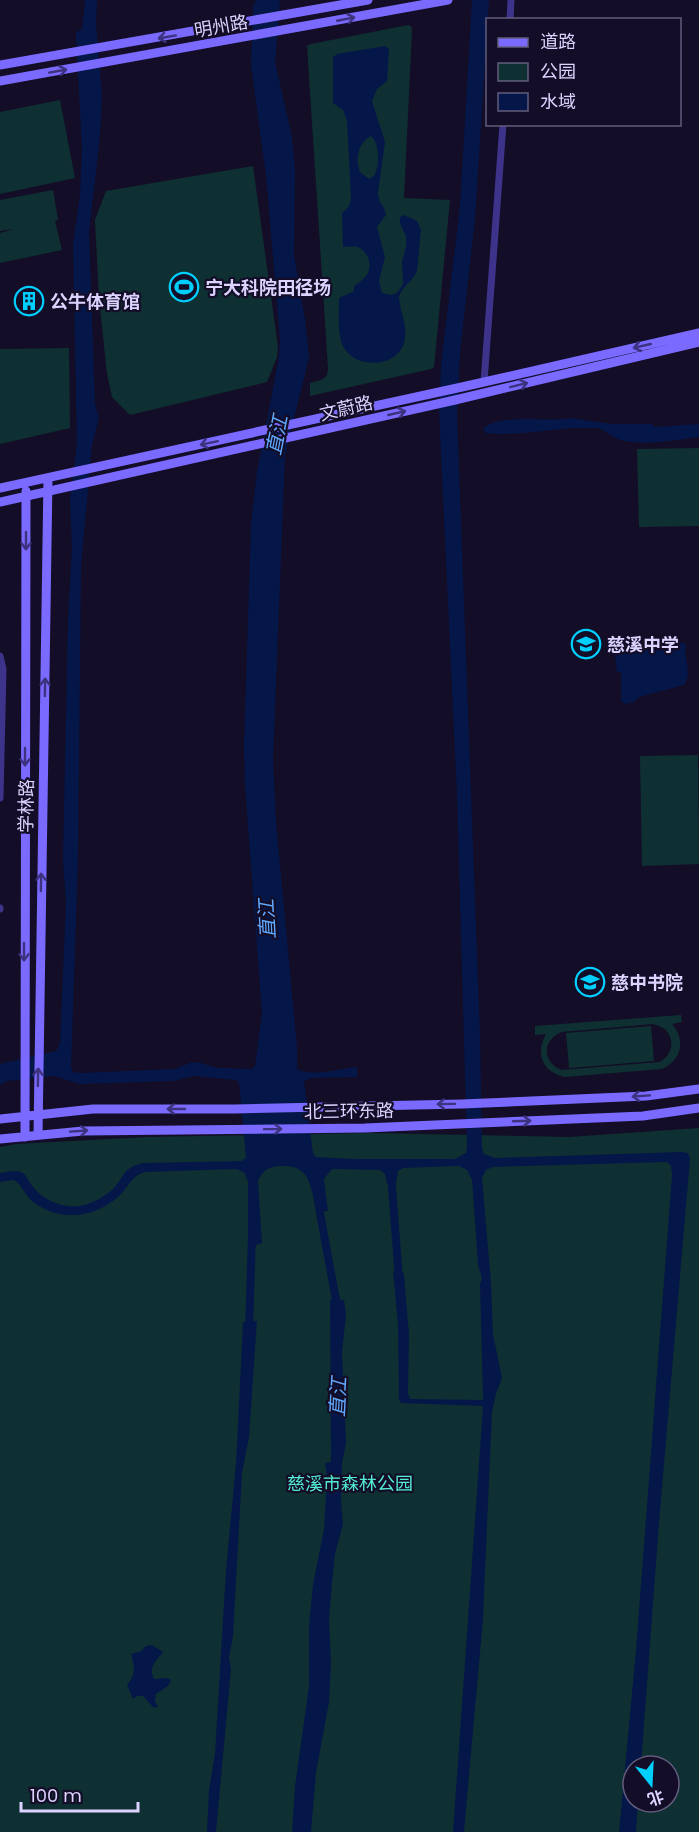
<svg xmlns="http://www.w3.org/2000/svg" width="699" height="1832" viewBox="0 0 699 1832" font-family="Poppins,'Noto Sans SC',sans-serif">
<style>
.green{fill:#0f3032;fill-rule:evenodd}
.water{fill:#051748;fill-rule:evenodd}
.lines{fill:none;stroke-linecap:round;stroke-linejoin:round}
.canal{stroke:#051748;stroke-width:8}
.minor{stroke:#3e338b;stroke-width:7}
.secondary{stroke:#7a6aff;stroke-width:9}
.oneway{stroke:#3c327d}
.labels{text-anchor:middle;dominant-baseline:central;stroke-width:4.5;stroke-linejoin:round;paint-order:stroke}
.street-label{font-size:18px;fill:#dcd3ff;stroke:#130d27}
.poi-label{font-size:18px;font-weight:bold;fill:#dcd3ff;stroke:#130d27;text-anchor:start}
.park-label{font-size:18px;fill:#52ecd3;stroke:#130d27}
.water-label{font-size:20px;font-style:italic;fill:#61a8ff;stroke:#130d27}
</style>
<rect width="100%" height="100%" fill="#130d27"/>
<path class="green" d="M 408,25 L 411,26 L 412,30 L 404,198 L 450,200 L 434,367 L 431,369 L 310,396 L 310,383 C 321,380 328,380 328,368 L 307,46 L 311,44 Z
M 60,100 L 75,178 L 0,194 L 0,112 Z
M 253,166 L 278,347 L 277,357 L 267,382 L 130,415 L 112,397 L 107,374 L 99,298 L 95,220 L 106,191 Z
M 53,190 L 58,220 L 55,221 L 62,250 L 0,263 L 0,233 L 14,229 L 0,231 L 0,200 Z
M 69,348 L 70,428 L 0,444 L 0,349 Z
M 699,448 L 699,526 L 639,527 L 637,449 Z
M 698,755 L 699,864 L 642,866 L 640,756 Z
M 681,1015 L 682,1022 L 672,1024 C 686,1040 682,1060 662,1069 L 565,1077 C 542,1072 535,1054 546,1034 L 535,1035 L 535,1026 ZM 653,1024 C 674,1028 678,1051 660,1062 L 561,1070 C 542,1061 542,1041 561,1032 Z
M 651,1026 L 654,1061 L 569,1068 L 566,1033 Z
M 699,1128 L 699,1832 L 0,1832 L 0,1147 L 16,1144 L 147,1137 L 369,1133 L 569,1137 ZM 633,1766 L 669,1766 L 669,1802 L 633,1802 Z"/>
<path class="water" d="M 85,0 L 97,0 L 96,25 L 102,96 L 100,136 L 89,232 L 95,404 L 99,418 L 92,445 L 81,566 L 78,859 L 71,1067 L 73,1072 L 81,1073 L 175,1069 L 192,1062 L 201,1063 L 217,1068 L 252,1069 L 255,1066 L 262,1013 L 245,786 L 244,746 L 251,523 L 257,472 L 279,357 L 280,339 L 266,176 L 251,65 L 253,7 L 256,0 L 280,0 L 275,62 L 292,137 L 295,168 L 294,255 L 305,319 L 309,358 L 285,455 L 273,759 L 276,823 L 297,1047 L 297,1069 C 313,1077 339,1069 357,1067 L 357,1077 L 311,1078 L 304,1081 L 313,1153 L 316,1157 L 355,1159 L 455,1159 L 466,1153 L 467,1146 L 457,795 L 439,411 L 441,365 L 460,206 L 472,0 L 489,0 L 475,219 L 460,352 L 457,415 L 480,1035 L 482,1149 L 484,1154 L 495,1158 L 682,1152 L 688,1153 L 690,1159 L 659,1523 L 641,1766 L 633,1766 L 633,1802 L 638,1802 L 636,1832 L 619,1832 L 636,1650 L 672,1175 L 671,1166 L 667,1162 L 493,1167 L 486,1170 L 482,1178 L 491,1282 L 493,1334 L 502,1378 L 496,1394 L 492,1412 L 483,1619 L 464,1832 L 453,1832 L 483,1406 L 401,1403 L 399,1399 L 398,1324 L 393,1272 L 402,1271 L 404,1275 L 409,1334 L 408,1393 L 410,1399 L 483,1400 L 480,1284 L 482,1278 L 478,1265 L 472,1180 L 467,1170 L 459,1166 L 403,1168 L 398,1171 L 396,1183 L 387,1184 L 385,1174 L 380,1170 L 332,1169 L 324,1179 L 328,1211 L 317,1212 C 310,1188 312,1164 280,1166 C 268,1167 263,1170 258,1181 L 262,1243 L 248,1248 L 248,1182 L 244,1172 L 236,1169 L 145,1172 C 130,1177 129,1187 118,1197 C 93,1219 58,1222 32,1201 C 25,1195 22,1185 14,1180 L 0,1182 L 0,1173 C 7,1172 17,1169 23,1173 C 27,1176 30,1184 34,1188 C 44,1201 67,1210 84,1205 C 93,1203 105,1196 112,1190 C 125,1177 121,1169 142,1163 L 241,1161 L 246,1158 L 239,1083 L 236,1080 L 194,1076 L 173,1081 L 79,1084 L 54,1076 L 7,1081 L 0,1085 L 0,1064 L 56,1051 L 60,1044 L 66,902 L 63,859 L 68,618 L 72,549 L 70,499 L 77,445 L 73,244 L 80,195 L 82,149 L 76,35 L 77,32 L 82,29 Z
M 385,46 L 389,49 L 387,81 L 377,89 L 372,101 L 385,142 L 378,193 C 378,202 385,206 386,215 L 377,227 L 385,257 L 379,281 L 382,293 L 391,295 L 397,293 L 403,284 L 402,261 L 406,247 L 406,236 L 400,223 L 400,217 L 404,215 L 417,221 L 421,230 L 417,271 C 413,281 402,286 399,297 C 400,311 407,324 405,338 C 402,367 358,371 344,348 C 337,338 339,311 339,298 L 354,291 L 354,286 C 358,283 363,280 366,276 C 373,267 369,252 358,247 C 353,246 348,247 343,247 L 342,213 L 349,206 L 351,198 L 347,121 L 343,110 L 333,103 L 333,57 L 337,54 ZM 371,136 C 380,144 380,165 374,176 L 369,179 L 360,172 C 355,159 358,143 371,136 Z
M 570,418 L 612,424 L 652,424 L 655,427 L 699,424 L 699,437 C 677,440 643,446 621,440 C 612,438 606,429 596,428 C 559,426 523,437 486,433 L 483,429 C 501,412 545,423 570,418 Z
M 684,643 L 686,645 C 683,659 693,673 684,685 L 639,697 L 634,702 L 625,704 L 621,701 L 621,672 L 617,672 L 614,648 L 619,648 L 620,644 Z
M 330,1300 L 344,1300 L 346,1314 L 342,1354 L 346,1443 L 342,1463 L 341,1500 L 343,1524 L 335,1554 L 332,1583 L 329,1619 L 331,1664 L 329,1702 L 316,1773 L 311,1832 L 292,1832 L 295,1786 L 309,1686 L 309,1626 L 313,1584 L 324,1529 L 327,1477 L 325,1463 L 331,1462 Z
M 257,1321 L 249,1437 L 242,1473 L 233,1636 L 229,1658 L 231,1669 L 216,1832 L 207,1832 L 209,1790 L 215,1753 L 226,1570 L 236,1463 L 243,1322 Z
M 152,1645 L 163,1652 C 156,1662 148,1666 154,1679 L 167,1678 L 171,1680 L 168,1686 L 156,1694 L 155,1701 L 158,1707 L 154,1708 L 143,1696 L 137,1696 L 133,1699 L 127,1685 C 136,1674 135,1667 131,1654 L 141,1651 L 146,1646 Z"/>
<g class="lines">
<path class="canal" d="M 391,1173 L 399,1280
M 318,1202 L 338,1311
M 249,1331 L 252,1235"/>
<path class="minor" d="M 510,20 L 511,0
M 484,382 L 503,124
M 0,656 L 3,669 L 0,798
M 0,908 L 0,909"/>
<path class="secondary" d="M 0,65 L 368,0
M 0,81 L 448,0
M 0,488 L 462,387 L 699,333
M 0,502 L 455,400 L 699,342
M 0,1119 L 93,1109 L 235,1109 L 462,1104 L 646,1096 L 699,1089
M 38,1135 L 48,478
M 25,1137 L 26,491
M 0,1139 L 83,1131 L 365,1128 L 643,1116 L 699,1108"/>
</g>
<defs><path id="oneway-shaft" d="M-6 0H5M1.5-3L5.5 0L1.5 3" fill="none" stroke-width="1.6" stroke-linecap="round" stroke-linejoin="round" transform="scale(1.5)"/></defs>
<g class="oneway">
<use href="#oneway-shaft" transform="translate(346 19) rotate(-11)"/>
<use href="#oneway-shaft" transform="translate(167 37) rotate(170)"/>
<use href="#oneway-shaft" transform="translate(58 71) rotate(-10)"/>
<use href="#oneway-shaft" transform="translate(642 346) rotate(167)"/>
<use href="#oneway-shaft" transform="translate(519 385) rotate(-14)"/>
<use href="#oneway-shaft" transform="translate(397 413) rotate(-13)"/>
<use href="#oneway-shaft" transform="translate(209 443) rotate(168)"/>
<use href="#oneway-shaft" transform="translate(26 541) rotate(90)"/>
<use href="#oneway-shaft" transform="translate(45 687) rotate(-89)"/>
<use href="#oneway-shaft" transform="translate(25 757) rotate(90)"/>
<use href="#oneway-shaft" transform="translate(41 882) rotate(-89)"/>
<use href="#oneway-shaft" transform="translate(24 952) rotate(90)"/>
<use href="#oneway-shaft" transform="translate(38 1077) rotate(-89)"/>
<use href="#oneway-shaft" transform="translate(641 1096) rotate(176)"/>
<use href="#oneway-shaft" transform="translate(446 1104) rotate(179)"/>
<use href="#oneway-shaft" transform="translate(176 1109) rotate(-180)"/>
<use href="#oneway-shaft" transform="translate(522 1121) rotate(-2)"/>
<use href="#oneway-shaft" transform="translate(273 1129) rotate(-1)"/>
<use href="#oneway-shaft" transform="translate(79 1131) rotate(-4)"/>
</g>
<defs>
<g id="stadium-ring" transform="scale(1.5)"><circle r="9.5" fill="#130d27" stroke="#00cffe" stroke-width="1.5"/><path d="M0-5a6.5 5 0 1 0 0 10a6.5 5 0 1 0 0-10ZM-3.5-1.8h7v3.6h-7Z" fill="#00cffe"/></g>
<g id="building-ring" transform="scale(1.5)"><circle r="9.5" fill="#130d27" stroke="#00cffe" stroke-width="1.5"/><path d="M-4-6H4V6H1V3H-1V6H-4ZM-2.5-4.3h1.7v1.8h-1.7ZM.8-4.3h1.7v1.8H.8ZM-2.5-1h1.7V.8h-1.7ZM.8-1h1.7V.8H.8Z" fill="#00cffe"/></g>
<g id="school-ring" transform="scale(1.5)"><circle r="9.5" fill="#130d27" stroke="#00cffe" stroke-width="1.5"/><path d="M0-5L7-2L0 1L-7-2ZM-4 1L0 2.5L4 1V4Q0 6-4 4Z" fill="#00cffe"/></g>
</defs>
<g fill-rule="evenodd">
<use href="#stadium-ring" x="184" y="287"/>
<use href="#building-ring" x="29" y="301"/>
<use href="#school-ring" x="586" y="644"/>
<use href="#school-ring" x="590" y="982"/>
</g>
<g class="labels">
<g class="street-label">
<text transform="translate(221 26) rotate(-10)">明州路</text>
<text transform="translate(346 408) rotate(-13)">文蔚路</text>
<text transform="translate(26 806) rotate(-89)">学林路</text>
<text transform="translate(349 1111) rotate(-1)">北三环东路</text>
</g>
<g class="poi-label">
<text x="205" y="287">宁大科院田径场</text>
<text x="50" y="301">公牛体育馆</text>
<text x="607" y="644">慈溪中学</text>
<text x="611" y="982">慈中书院</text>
</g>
<g class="park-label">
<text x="350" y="1483">慈溪市森林公园</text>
</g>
<g class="water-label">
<text transform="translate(277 435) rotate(-79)">直江</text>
<text transform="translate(267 919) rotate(-93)">直江</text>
<text transform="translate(338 1397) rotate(-87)">直江</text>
</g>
</g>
<rect x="486" y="18" width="195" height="108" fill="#130d27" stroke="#635c7d" stroke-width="1.5"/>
<rect x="498" y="38" width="30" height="9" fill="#7a6aff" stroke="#635c7d" stroke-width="1.5"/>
<text x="540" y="48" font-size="18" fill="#dcd3ff">道路</text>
<rect x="498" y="63" width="30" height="18" fill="#0f3032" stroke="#635c7d" stroke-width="1.5"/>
<text x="540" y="78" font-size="18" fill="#dcd3ff">公园</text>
<rect x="498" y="93" width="30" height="18" fill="#051748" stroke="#635c7d" stroke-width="1.5"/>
<text x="540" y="108" font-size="18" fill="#dcd3ff">水域</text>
<g transform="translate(651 1784) rotate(162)"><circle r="28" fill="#130d27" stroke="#635c7d" stroke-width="1.5"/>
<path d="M0-4.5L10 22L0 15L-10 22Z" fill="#00cffe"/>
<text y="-9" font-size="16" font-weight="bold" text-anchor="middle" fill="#dcd3ff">北</text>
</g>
<path d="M21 1802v9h117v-9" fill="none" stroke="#dcd3ff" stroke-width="3"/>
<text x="30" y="1802" font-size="18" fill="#dcd3ff" stroke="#130d27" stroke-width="4.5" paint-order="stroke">100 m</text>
</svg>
